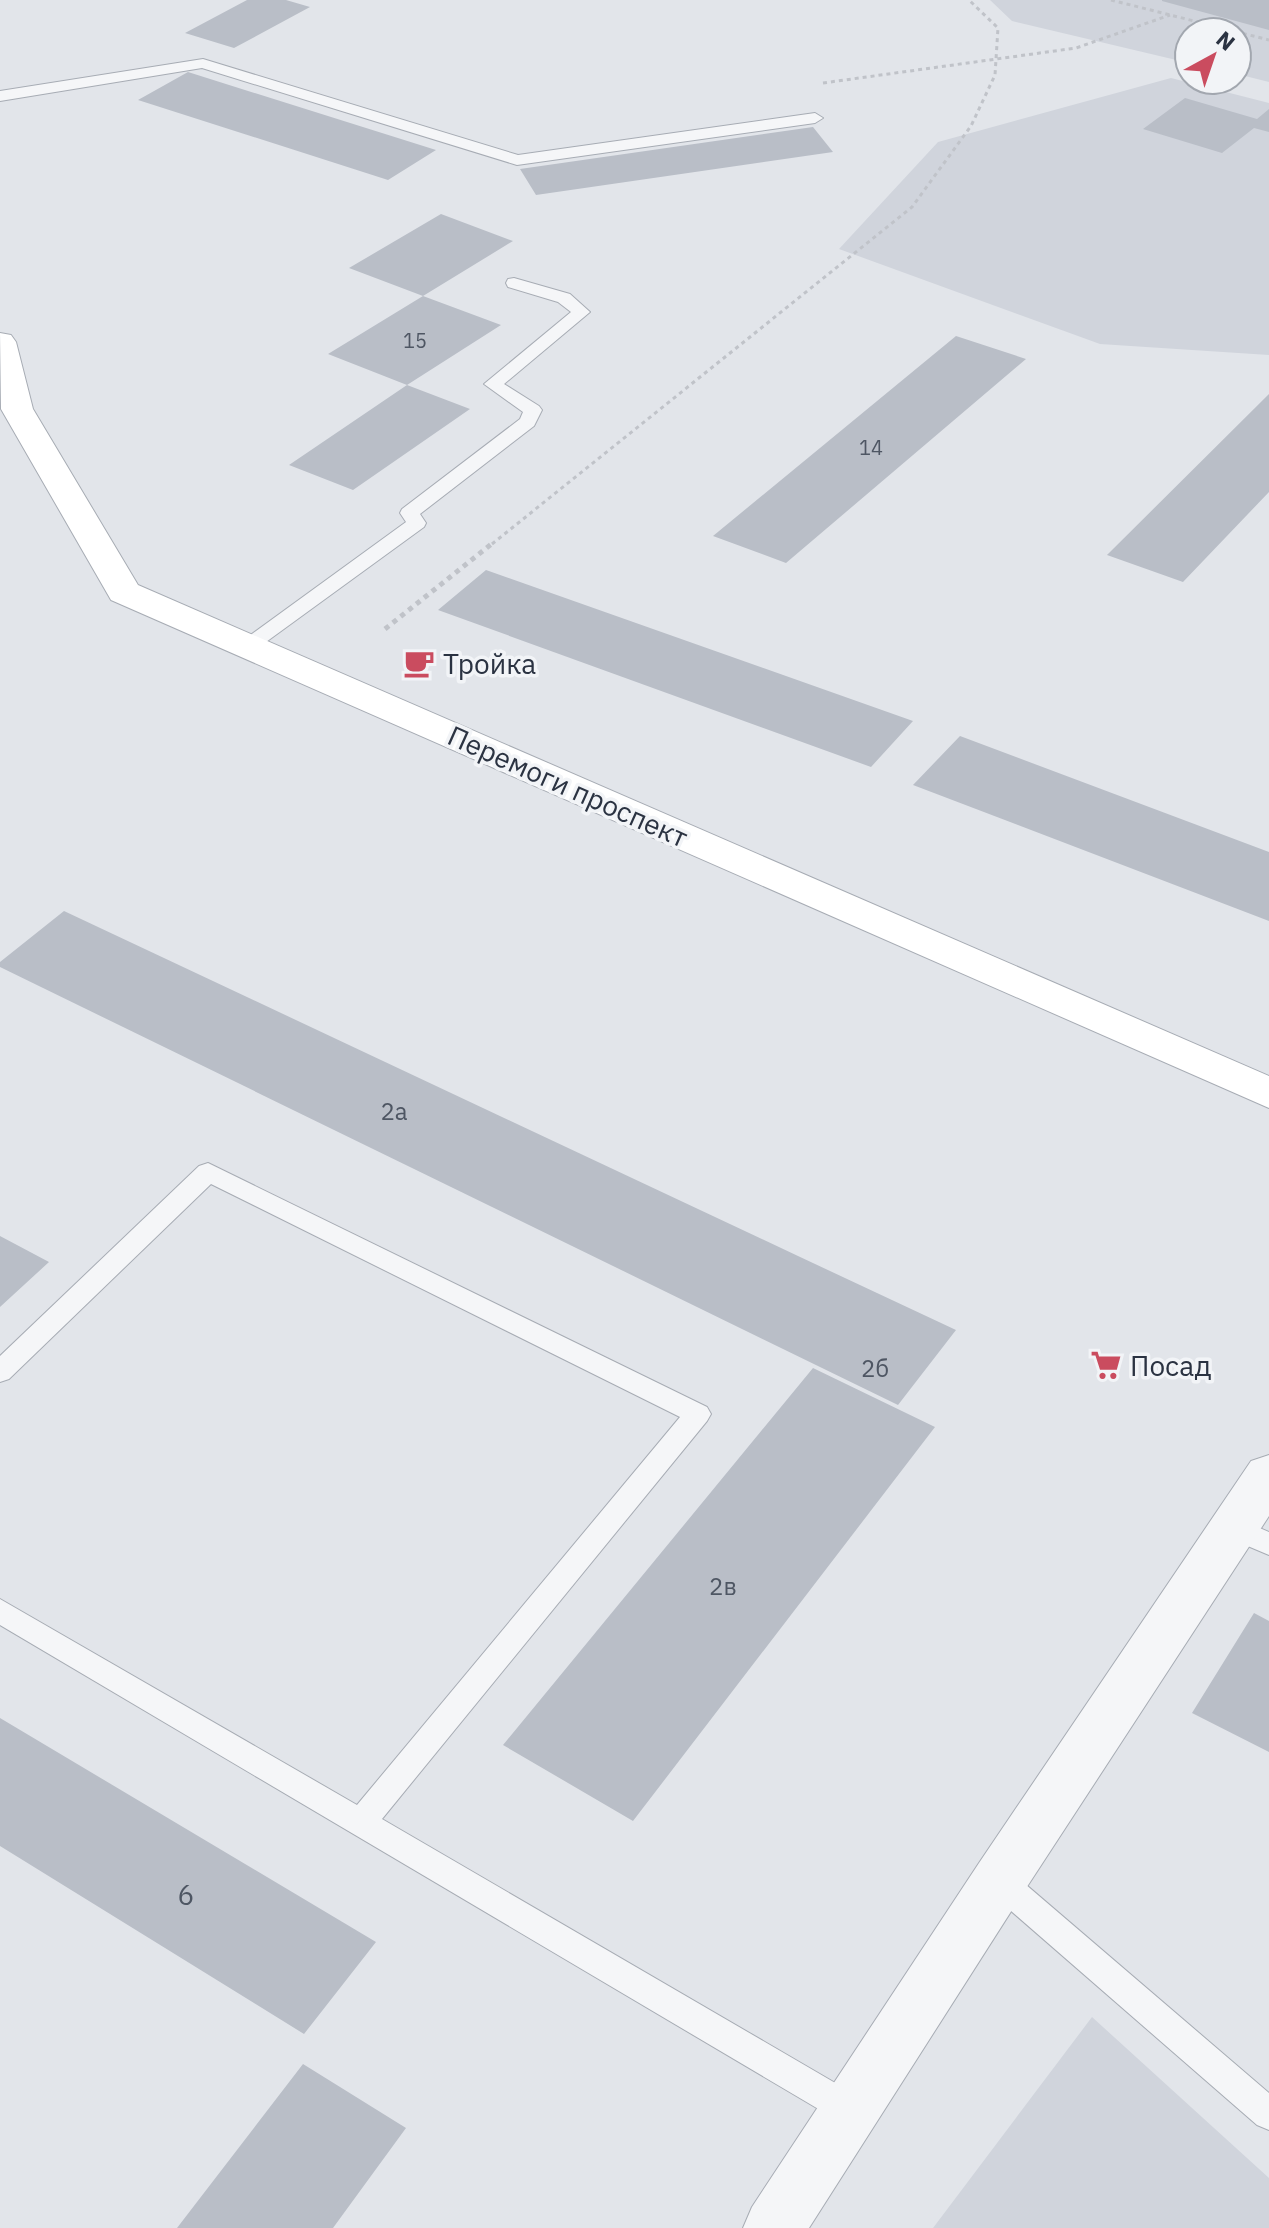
<svg xmlns="http://www.w3.org/2000/svg" width="1269" height="2228" viewBox="0 0 1269 2228" font-family="'IBM Plex Sans',sans-serif">
<style>
.built{fill:#d0d4dc}
.building{fill:#b9bec7}
.lines{fill:none;stroke-linecap:round;stroke-linejoin:round}
.lane-casing{stroke:#a7acb4;stroke-width:2}
.street-casing{stroke:#a7acb4;stroke-width:2}
.secondary-casing{stroke:#a7acb4;stroke-width:2}
.path-far1{stroke:#c0c3c9;stroke-width:3;stroke-dasharray:4 4;stroke-linecap:butt}
.path{stroke:#c0c3c9;stroke-width:5;stroke-dasharray:5 5;stroke-linecap:butt}
.lane{fill:#f5f6f8;fill-rule:evenodd}
.street{fill:#f5f6f8;fill-rule:evenodd}
.secondary{fill:#fff;fill-rule:evenodd}
.labels{text-anchor:middle;dominant-baseline:central;stroke-width:7;stroke-linejoin:round;paint-order:stroke}
.far-number-label{font-size:20px;fill:#4e5663}
.number-label{font-size:24px;fill:#4e5663}
.poi-label{font-size:28px;fill:#2b3342;stroke:#f2f4f7;text-anchor:start}
.street-label{font-size:28px;fill:#2b3342;stroke:#f2f4f7}
.near-number-label{font-size:28px;fill:#4e5663}
</style>
<rect width="100%" height="100%" fill="#e2e5ea"/>
<path class="built" d="M 990,0 L 1269,0 L 1269,82 L 1237,74 L 1237,32 L 1189,32 L 1189,63 L 1012,21 Z
M 1171,78 L 1269,103 L 1269,355 L 1100,344 L 839,249 L 938,142 Z
M 1092,2017 L 1269,2178 L 1269,2228 L 933,2228 Z"/>
<path class="building" d="M 247,0 L 286,0 L 310,7 L 234,48 L 185,33 Z
M 1269,0 L 1269,30 L 1162,1 L 1162,0 Z
M 188,72 L 436,150 L 388,180 L 138,100 Z
M 1185,98 L 1257,119 L 1269,109 L 1269,132 L 1254,128 L 1222,153 L 1143,129 Z
M 813,127 L 833,152 L 536,195 L 520,169 Z
M 441,214 L 513,241 L 423,296 L 349,268 Z
M 423,296 L 501,325 L 407,385 L 328,354 Z
M 956,336 L 1026,359 L 786,563 L 713,536 Z
M 407,385 L 470,409 L 353,490 L 289,465 Z
M 1269,394 L 1269,492 L 1183,582 L 1107,555 Z
M 486,570 L 913,721 L 871,767 L 438,610 Z
M 960,736 L 1269,852 L 1269,921 L 913,785 Z
M 64,911 L 798,1256 L 956,1330 L 898,1405 L 0,967 L 0,962 Z
M 0,1236 L 49,1262 L 0,1307 Z
M 813,1368 L 935,1427 L 633,1821 L 503,1745 Z
M 1254,1613 L 1269,1621 L 1269,1752 L 1192,1713 Z
M 0,1718 L 376,1942 L 304,2034 L 0,1846 Z
M 303,2064 L 406,2128 L 333,2228 L 177,2228 Z"/>
<g class="lines">
<g class="lane-casing">
<path id="lane" d="M 203,59 L 518,155 L 815,113 L 823,118 L 815,123 L 517,165 L 202,68 L 0,101 L 0,91 Z
M 514,278 L 570,294 L 590,312 L 504,384 L 539,406 L 542,410 L 534,426 L 420,514 L 426,523 L 424,527 L 255,650 L 241,650 L 238,646 L 241,642 L 406,522 L 400,513 L 402,509 L 520,419 L 523,412 L 484,384 L 571,312 L 558,302 L 508,287 L 506,283 L 508,279 Z
M 208,1163 L 707,1407 L 711,1414 L 707,1421 L 382,1819 L 861,2098 L 865,2109 L 861,2120 L 849,2124 L 837,2120 L 0,1625 L 0,1599 L 357,1805 L 680,1417 L 211,1184 L 9,1379 L 0,1382 L 0,1356 L 199,1166 Z
M 1234,1517 L 1269,1532 L 1269,1555 L 1224,1536 L 1220,1528 L 1224,1520 Z
M 999,1867 L 1010,1871 L 1269,2093 L 1269,2130 L 1257,2125 L 988,1891 L 984,1881 L 988,1871 Z"/>
</g>
<g class="street-casing">
<path id="street" d="M 1269,1455 L 1269,1516 L 1019,1899 L 809,2228 L 743,2228 L 752,2207 L 979,1863 L 1251,1461 Z"/>
</g>
<g class="secondary-casing">
<path id="secondary" d="M 0,333 L 11,335 L 16,342 L 33,409 L 138,585 L 1269,1076 L 1269,1108 L 111,600 L 1,409 Z"/>
</g>
<path class="path-far1" d="M 1111,0 L 1269,40
M 823,83 L 1076,48 L 1170,15
M 492,544 L 912,207 L 971,126 L 995,75 L 998,28 L 969,0"/>
<path class="path" d="M 385,629 L 494,542"/>
<use href="#lane" class="lane"/>
<use href="#street" class="street"/>
<use href="#secondary" class="secondary"/>
</g>
<defs>
<g id="cafe-bare" transform="scale(2.4)"><path d="M-5.5-4.5H6V0H3Q3 3.5 0 3.5H-2.5Q-5.5 3.5-5.5 0ZM3-3.2v2h1.7v-2ZM-6 4.5H4V6H-6Z" fill="#ca4c5f" stroke="#f2f4f7" stroke-width="2.5" paint-order="stroke"/></g>
<g id="supermarket-bare" transform="scale(2.4)"><path d="M-6-5.5h2.5l.6 2H6L4.5 2H-2.5L-4.4-4H-6ZM-1.5 3.2a1.3 1.3 0 1 0 .1 0ZM3 3.2a1.3 1.3 0 1 0 .1 0Z" fill="#ca4c5f" stroke="#f2f4f7" stroke-width="2.5" paint-order="stroke"/></g>
</defs>
<g fill-rule="evenodd">
<use href="#cafe-bare" x="419" y="663"/>
<use href="#supermarket-bare" x="1106" y="1365"/>
</g>
<g class="labels">
<g class="far-number-label">
<text x="415" y="340">15</text>
<text x="871" y="447">14</text>
</g>
<g class="number-label">
<text x="394" y="1111">2а</text>
<text x="875" y="1368">2б</text>
<text x="723" y="1586">2в</text>
</g>
<g class="poi-label">
<text x="443" y="663">Тройка</text>
<text x="1130" y="1365">Посад</text>
</g>
<g class="street-label">
<text transform="translate(568 786) rotate(24)">Перемоги проспект</text>
</g>
<g class="near-number-label">
<text x="186" y="1894">6</text>
</g>
</g>
<g transform="translate(1213 56) rotate(40)"><circle r="38" fill="#f2f4f7" stroke="#a2a7af" stroke-width="2"/>
<path d="M0-6L14 30L0 20L-14 30Z" fill="#ca4c5f"/>
<text y="-12" font-size="22" font-weight="bold" text-anchor="middle" fill="#2b3342">N</text>
</g>
</svg>
